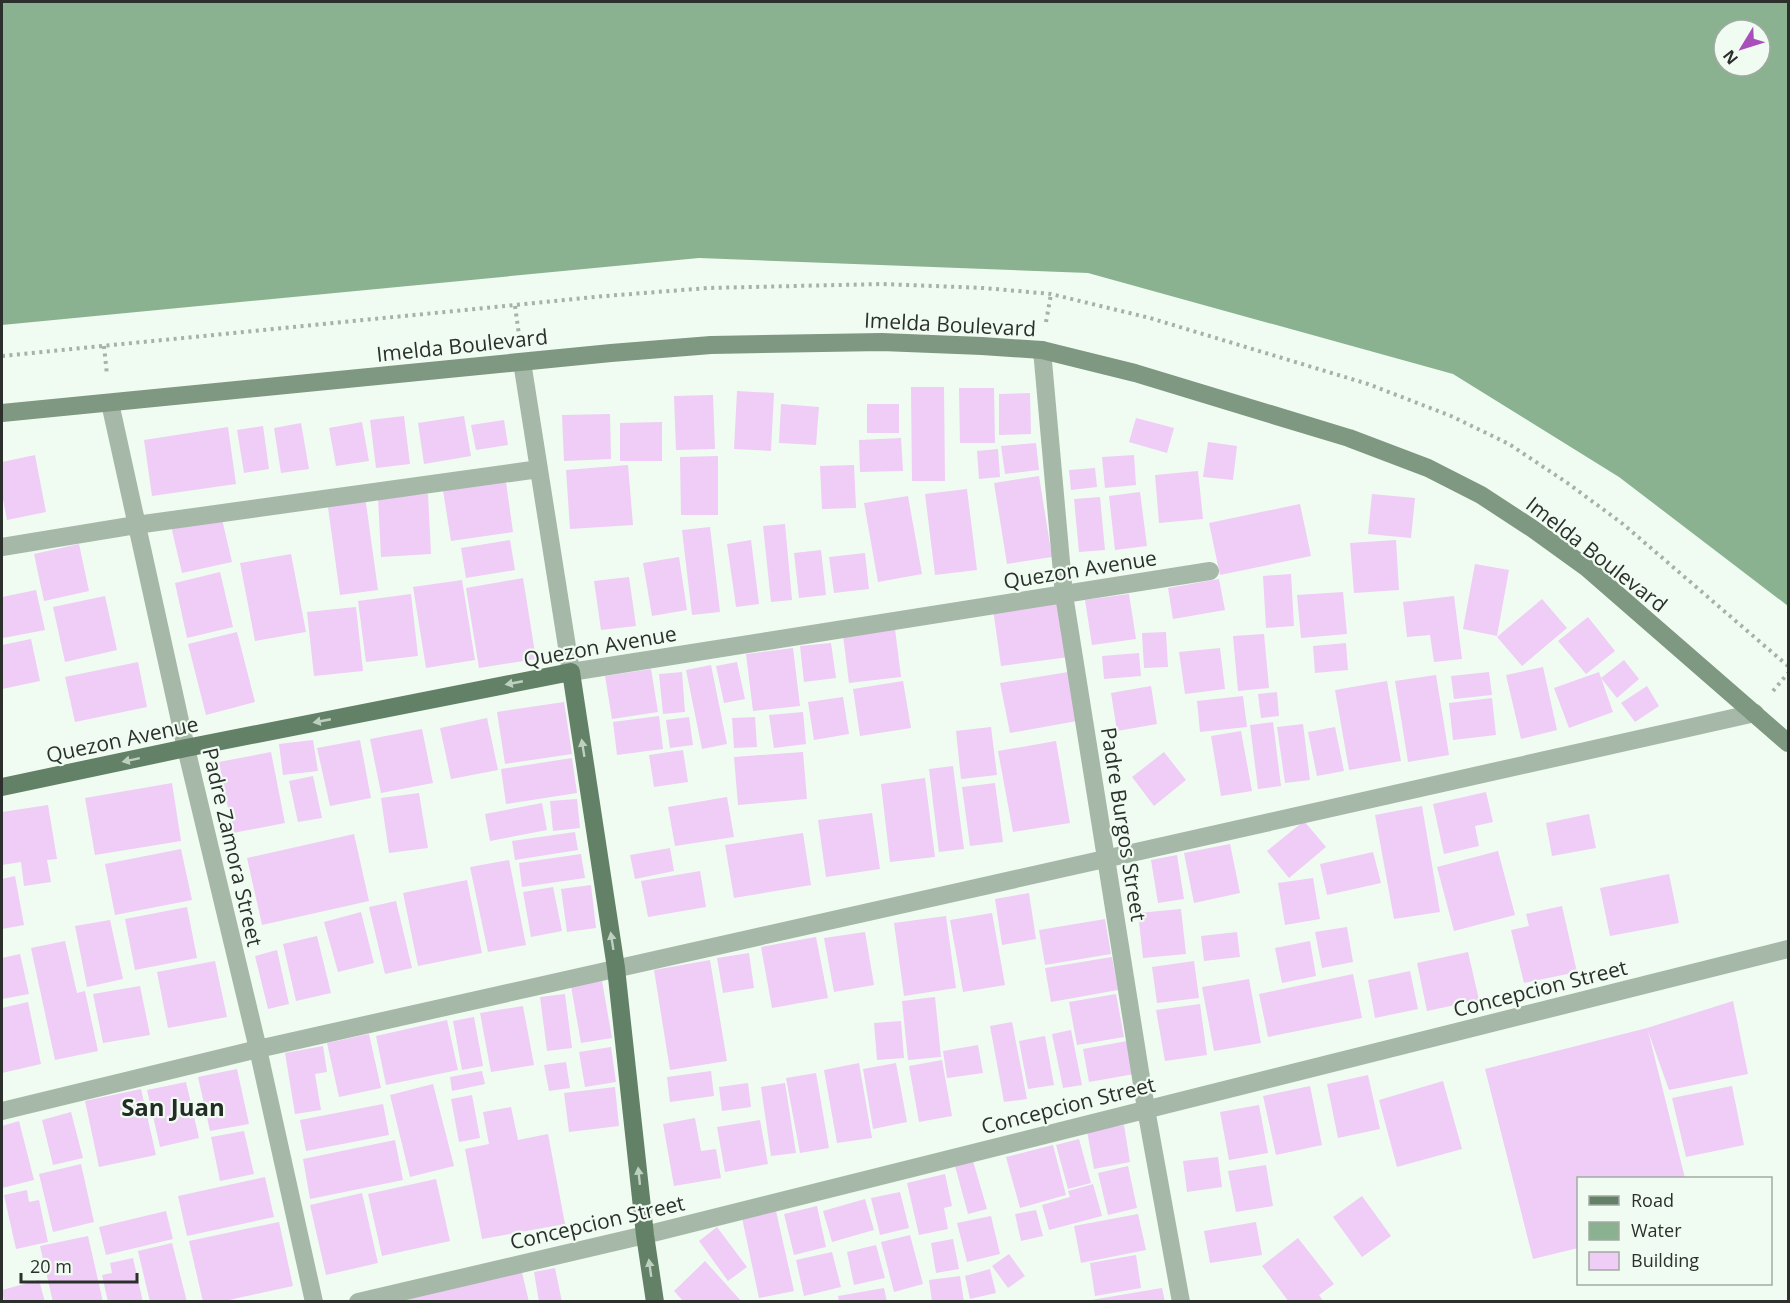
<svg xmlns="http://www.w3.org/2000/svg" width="1790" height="1303" viewBox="0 0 1790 1303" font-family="'Open Sans',sans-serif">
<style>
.water{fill:#8bb290;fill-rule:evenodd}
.building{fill:#efcdf6}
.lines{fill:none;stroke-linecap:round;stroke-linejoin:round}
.path{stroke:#a8b1a9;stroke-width:4;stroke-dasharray:3 4.5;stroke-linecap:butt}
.minor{stroke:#a6b8a8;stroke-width:18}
.secondary{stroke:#7e9881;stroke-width:18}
.primary{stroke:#628166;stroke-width:18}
.oneway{fill:#bed1c0}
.labels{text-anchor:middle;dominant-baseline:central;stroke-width:4.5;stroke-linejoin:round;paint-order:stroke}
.street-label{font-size:21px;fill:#2c302d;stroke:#f0fcf1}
.quarter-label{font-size:24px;font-weight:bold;fill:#242d25;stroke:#f0fcf1}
</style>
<rect width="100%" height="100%" fill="#f0fcf1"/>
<path class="water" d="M 2,2 L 1788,2 L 1788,606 L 1619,477 L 1453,374 L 1088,273 L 699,258 L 2,325 ZM 1724,30 L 1760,30 L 1760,66 L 1724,66 Z"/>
<path class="building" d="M 911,387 L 944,387 L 945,481 L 912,481 Z
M 959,388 L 994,388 L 995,443 L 960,443 Z
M 737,391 L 774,393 L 771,451 L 734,449 Z
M 1030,393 L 1031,434 L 999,435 L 999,394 Z
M 713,395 L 715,449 L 676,450 L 674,396 Z
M 781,404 L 819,407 L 816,445 L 779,443 Z
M 867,404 L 899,404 L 899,433 L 867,433 Z
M 610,414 L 611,459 L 564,461 L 562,415 Z
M 404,416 L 410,464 L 376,468 L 370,420 Z
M 464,416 L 471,456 L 424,464 L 418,423 Z
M 1136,418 L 1174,428 L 1167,453 L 1129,442 Z
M 504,420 L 508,445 L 476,450 L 471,425 Z
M 362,422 L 369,461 L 336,466 L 329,428 Z
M 662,422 L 662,461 L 620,461 L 620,423 Z
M 301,423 L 309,469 L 281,473 L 274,428 Z
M 263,426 L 269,469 L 244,473 L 237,430 Z
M 228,427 L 236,484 L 152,496 L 144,440 Z
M 901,438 L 903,471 L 860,472 L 859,440 Z
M 1208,442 L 1237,446 L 1233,480 L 1203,477 Z
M 1036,443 L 1039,470 L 1005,474 L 1001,446 Z
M 998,449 L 1000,477 L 979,479 L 977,451 Z
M 35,455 L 46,512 L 7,520 L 2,494 L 2,462 Z
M 1134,455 L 1136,485 L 1105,488 L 1102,457 Z
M 718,456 L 718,515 L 681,515 L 680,457 Z
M 628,465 L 633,525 L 570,529 L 566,470 Z
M 854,465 L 856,508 L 822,509 L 820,466 Z
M 1095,468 L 1097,487 L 1071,490 L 1069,470 Z
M 1198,471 L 1203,519 L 1159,523 L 1155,475 Z
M 505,475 L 513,532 L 451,541 L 442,484 Z
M 1039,476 L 1052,557 L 1007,564 L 994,483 Z
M 967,489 L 977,570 L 935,575 L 925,494 Z
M 1140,492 L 1147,546 L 1115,550 L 1109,496 Z
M 428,494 L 431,554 L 381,557 L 378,497 Z
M 1372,494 L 1415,498 L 1411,538 L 1368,534 Z
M 365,496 L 378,590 L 340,595 L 327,500 Z
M 908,496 L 922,574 L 878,582 L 864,503 Z
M 1100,497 L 1105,550 L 1079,552 L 1074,499 Z
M 1300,504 L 1311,556 L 1220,575 L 1209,523 Z
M 221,515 L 232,562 L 182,573 L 171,526 Z
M 785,524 L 792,600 L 771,602 L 763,526 Z
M 710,527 L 720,612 L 692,615 L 682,530 Z
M 510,540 L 515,570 L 466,578 L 461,548 Z
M 751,540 L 759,604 L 736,607 L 727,544 Z
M 1396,540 L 1399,590 L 1354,593 L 1350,543 Z
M 79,544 L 89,591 L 44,601 L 34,554 Z
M 821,550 L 826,595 L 799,598 L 794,553 Z
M 865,553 L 869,589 L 834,593 L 829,557 Z
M 291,554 L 306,632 L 255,641 L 240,563 Z
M 679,557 L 687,610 L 652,616 L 643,563 Z
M 1475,564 L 1509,570 L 1497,636 L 1463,629 Z
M 220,572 L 233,627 L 187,638 L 175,583 Z
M 1291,574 L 1294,626 L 1266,628 L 1263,576 Z
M 629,577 L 636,626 L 601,630 L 594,581 Z
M 523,578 L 536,659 L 479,668 L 466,588 Z
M 1219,579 L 1225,610 L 1173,619 L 1168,588 Z
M 462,580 L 475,660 L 426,668 L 413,587 Z
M 36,590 L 45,630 L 3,638 L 2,630 L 2,597 Z
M 1343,592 L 1347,634 L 1301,638 L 1297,595 Z
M 411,594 L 418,656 L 366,662 L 358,601 Z
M 1129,594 L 1136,639 L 1092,645 L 1085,600 Z
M 105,596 L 117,650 L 65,662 L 53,607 Z
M 1454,596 L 1462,659 L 1434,662 L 1430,635 L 1407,637 L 1403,602 Z
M 1542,599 L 1567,628 L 1522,666 L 1497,637 Z
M 1061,600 L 1069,657 L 1001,666 L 993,609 Z
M 356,607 L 363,671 L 314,676 L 307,612 Z
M 1588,617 L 1615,651 L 1586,674 L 1558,641 Z
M 895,629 L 901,677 L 849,683 L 843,635 Z
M 237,632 L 255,702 L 206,715 L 188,644 Z
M 1166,632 L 1168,667 L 1144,668 L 1142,633 Z
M 1264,634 L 1269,688 L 1238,691 L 1233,636 Z
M 31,639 L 40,681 L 2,689 L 2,645 Z
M 831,643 L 836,678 L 804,682 L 800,646 Z
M 1346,643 L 1348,670 L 1315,673 L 1313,646 Z
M 793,648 L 800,706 L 753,711 L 746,654 Z
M 1220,648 L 1225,689 L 1185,694 L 1179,652 Z
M 1139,653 L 1141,676 L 1104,679 L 1102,656 Z
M 1624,660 L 1639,679 L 1617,698 L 1601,678 Z
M 138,662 L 147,707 L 75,722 L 65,677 Z
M 737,662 L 745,699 L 724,703 L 716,666 Z
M 711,665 L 727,744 L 702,749 L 686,670 Z
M 1543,667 L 1557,730 L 1521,739 L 1506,675 Z
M 651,669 L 658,712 L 612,719 L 605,676 Z
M 682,672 L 685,712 L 663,714 L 659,674 Z
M 1068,672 L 1077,721 L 1010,733 L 1000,683 Z
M 1489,672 L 1492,695 L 1454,699 L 1451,676 Z
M 1599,672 L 1613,712 L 1569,728 L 1554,688 Z
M 1436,675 L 1449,755 L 1408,762 L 1395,681 Z
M 903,681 L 911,728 L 860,736 L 853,689 Z
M 1387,681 L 1401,761 L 1349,770 L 1335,690 Z
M 1151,686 L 1157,724 L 1117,731 L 1111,693 Z
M 1647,686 L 1659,706 L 1635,722 L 1621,703 Z
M 1277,692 L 1279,716 L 1261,718 L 1258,694 Z
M 1243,696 L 1247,727 L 1200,732 L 1197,701 Z
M 843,697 L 849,734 L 814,740 L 808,702 Z
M 1492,698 L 1496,735 L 1453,740 L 1449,703 Z
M 564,702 L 572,754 L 505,764 L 497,712 Z
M 803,712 L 806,744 L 774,748 L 769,715 Z
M 659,716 L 663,749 L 617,755 L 613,722 Z
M 689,717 L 693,745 L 670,748 L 666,720 Z
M 755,717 L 757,747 L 734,748 L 732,718 Z
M 487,718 L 498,770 L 451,779 L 440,728 Z
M 1273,722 L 1281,786 L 1258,789 L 1250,725 Z
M 1303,724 L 1310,780 L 1285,783 L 1277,727 Z
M 991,727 L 997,775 L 961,779 L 956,731 Z
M 1335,727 L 1344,771 L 1317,776 L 1308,732 Z
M 422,729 L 433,783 L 381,793 L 370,739 Z
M 1241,731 L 1252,791 L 1221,796 L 1211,736 Z
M 313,740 L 318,771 L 283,775 L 279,744 Z
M 360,740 L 371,798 L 330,806 L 317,748 Z
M 1056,741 L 1070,823 L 1013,832 L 998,751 Z
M 683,750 L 688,782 L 654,787 L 649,755 Z
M 271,752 L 285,823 L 233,833 L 219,762 Z
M 803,752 L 807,799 L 738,805 L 734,757 Z
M 1164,752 L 1186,780 L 1154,806 L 1132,777 Z
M 572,758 L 577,793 L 506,804 L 501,769 Z
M 953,766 L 964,849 L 939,852 L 929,769 Z
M 313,776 L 322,818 L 298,822 L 289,781 Z
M 925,778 L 935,857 L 890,862 L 881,784 Z
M 172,783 L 181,841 L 95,855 L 85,798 Z
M 995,783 L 1003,842 L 970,846 L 962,787 Z
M 1486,792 L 1493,822 L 1475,826 L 1479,846 L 1444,854 L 1433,804 Z
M 419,793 L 428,848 L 389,853 L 381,798 Z
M 727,797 L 734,837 L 675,846 L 668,807 Z
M 577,799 L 580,828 L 553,831 L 550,801 Z
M 542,803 L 547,830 L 490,841 L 485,814 Z
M 48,805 L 57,859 L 47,860 L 51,882 L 24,886 L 21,862 L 2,865 L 2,812 Z
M 1422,806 L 1440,912 L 1394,919 L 1375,815 Z
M 872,813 L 880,869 L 826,877 L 818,820 Z
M 1589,814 L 1596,848 L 1552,856 L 1546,823 Z
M 1304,821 L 1326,847 L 1289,878 L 1267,851 Z
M 575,832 L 578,850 L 515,860 L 512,841 Z
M 803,833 L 811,885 L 734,898 L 725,845 Z
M 354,834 L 369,901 L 262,925 L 247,858 Z
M 1230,844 L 1240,893 L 1194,903 L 1184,853 Z
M 670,848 L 674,871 L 635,879 L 630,855 Z
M 181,849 L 192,900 L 115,915 L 105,864 Z
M 1498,851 L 1515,915 L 1454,931 L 1437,867 Z
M 1373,852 L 1381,883 L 1327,895 L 1320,864 Z
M 581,854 L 585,878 L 522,887 L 519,863 Z
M 1177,855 L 1184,899 L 1158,903 L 1151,860 Z
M 509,860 L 526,945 L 488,952 L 470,867 Z
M 700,871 L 706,907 L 648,917 L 641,881 Z
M 1669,874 L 1679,923 L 1610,936 L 1600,888 Z
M 15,876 L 24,925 L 2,929 L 2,879 Z
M 1313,878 L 1320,919 L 1285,925 L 1278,883 Z
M 467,880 L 482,953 L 418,966 L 403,893 Z
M 591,885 L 596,928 L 567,932 L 561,889 Z
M 553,887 L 562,931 L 531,937 L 523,892 Z
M 1029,893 L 1036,939 L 1002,945 L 995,899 Z
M 396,901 L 412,968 L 385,974 L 369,907 Z
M 1562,906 L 1577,972 L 1524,983 L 1511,930 L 1529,926 L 1526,914 Z
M 187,907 L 197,958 L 135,970 L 125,919 Z
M 1181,909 L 1186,954 L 1143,958 L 1138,913 Z
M 361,912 L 374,963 L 338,972 L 324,922 Z
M 992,913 L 1005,985 L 963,992 L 950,920 Z
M 946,916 L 956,988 L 904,996 L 894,923 Z
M 1105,919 L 1111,954 L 1045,965 L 1039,930 Z
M 110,920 L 123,979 L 87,987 L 75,926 Z
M 1347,927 L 1353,962 L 1322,968 L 1315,932 Z
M 865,932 L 874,985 L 834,992 L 824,938 Z
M 1237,932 L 1240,957 L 1204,961 L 1201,936 Z
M 317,936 L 331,993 L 296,1001 L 283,944 Z
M 816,937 L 828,998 L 772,1008 L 761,947 Z
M 65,941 L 77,993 L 85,991 L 98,1051 L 55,1060 L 31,948 Z
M 1310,941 L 1316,976 L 1282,983 L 1275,948 Z
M 277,950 L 289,1004 L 268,1009 L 255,956 Z
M 1468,952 L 1479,1000 L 1427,1011 L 1417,963 Z
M 749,953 L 754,988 L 723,993 L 717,958 Z
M 20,954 L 29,994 L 2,999 L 2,958 Z
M 1112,957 L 1118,990 L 1051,1002 L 1045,968 Z
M 710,960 L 727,1061 L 670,1070 L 654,970 Z
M 215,961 L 227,1017 L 168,1028 L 157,972 Z
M 1194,961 L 1199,998 L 1157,1003 L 1152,967 Z
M 1410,971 L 1418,1009 L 1375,1018 L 1368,980 Z
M 1353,974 L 1362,1018 L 1268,1037 L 1259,994 Z
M 1249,979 L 1261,1043 L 1214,1051 L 1202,987 Z
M 602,981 L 612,1038 L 581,1043 L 571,986 Z
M 140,986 L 150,1035 L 103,1043 L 93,994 Z
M 565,994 L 572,1048 L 547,1051 L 540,997 Z
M 1116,994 L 1124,1037 L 1077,1045 L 1069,1002 Z
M 935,997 L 941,1057 L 908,1060 L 902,1001 Z
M 1733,1001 L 1748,1074 L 1669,1090 L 1648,1031 L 1685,1178 L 1578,1178 L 1578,1248 L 1533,1259 L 1485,1069 L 1647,1028 Z
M 28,1002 L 41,1064 L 2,1073 L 2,1008 Z
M 1200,1004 L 1207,1055 L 1165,1061 L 1156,1010 Z
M 523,1006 L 534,1065 L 491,1072 L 480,1013 Z
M 474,1017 L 483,1066 L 462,1070 L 453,1021 Z
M 447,1020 L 458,1070 L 386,1085 L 376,1036 Z
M 901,1021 L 904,1058 L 877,1060 L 874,1023 Z
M 1012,1022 L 1027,1099 L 1004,1102 L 990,1026 Z
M 1071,1030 L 1082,1085 L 1063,1088 L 1052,1034 Z
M 369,1034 L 381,1088 L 339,1097 L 327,1043 Z
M 1045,1036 L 1054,1085 L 1028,1089 L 1019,1041 Z
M 1127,1041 L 1134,1074 L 1089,1082 L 1083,1049 Z
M 978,1045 L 983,1073 L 947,1078 L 943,1051 Z
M 323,1046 L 327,1072 L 315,1074 L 321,1110 L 295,1114 L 285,1053 Z
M 611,1047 L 616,1082 L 585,1087 L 579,1052 Z
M 942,1060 L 952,1116 L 919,1122 L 909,1066 Z
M 566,1062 L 570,1088 L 549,1091 L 544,1065 Z
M 859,1063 L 872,1138 L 837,1143 L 824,1070 Z
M 896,1063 L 907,1122 L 873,1129 L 863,1069 Z
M 237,1069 L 249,1124 L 210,1131 L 198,1077 Z
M 482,1071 L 485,1084 L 452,1091 L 450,1077 Z
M 711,1071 L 714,1096 L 670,1102 L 667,1077 Z
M 816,1073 L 829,1148 L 800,1153 L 786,1078 Z
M 1368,1075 L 1380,1129 L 1338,1138 L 1327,1084 Z
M 1443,1081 L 1462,1149 L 1397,1167 L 1379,1100 Z
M 186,1082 L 199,1138 L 160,1147 L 147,1090 Z
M 748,1083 L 751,1107 L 722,1111 L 719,1087 Z
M 785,1083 L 796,1153 L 771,1156 L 761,1087 Z
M 433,1084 L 454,1166 L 410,1177 L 390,1095 Z
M 1310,1086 L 1322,1145 L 1276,1155 L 1263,1096 Z
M 1732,1086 L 1744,1145 L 1686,1157 L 1672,1098 Z
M 615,1087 L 619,1126 L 569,1132 L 564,1093 Z
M 141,1089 L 156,1155 L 99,1167 L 85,1101 Z
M 472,1095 L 480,1138 L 459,1142 L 451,1099 Z
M 383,1104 L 389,1135 L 306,1151 L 300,1120 Z
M 1259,1105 L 1268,1153 L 1229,1160 L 1220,1112 Z
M 511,1107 L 518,1140 L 548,1134 L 565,1224 L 482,1239 L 465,1149 L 489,1144 L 483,1112 Z
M 71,1112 L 83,1158 L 53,1165 L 42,1120 Z
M 695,1118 L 701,1151 L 716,1149 L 721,1178 L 674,1186 L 663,1124 Z
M 760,1120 L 768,1164 L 725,1172 L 717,1127 Z
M 19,1121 L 34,1180 L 2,1188 L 2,1126 Z
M 1124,1125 L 1130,1162 L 1094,1169 L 1087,1131 Z
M 244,1131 L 254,1174 L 220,1181 L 211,1137 Z
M 1079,1139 L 1091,1183 L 1068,1189 L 1056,1145 Z
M 395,1140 L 403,1180 L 310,1199 L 303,1159 Z
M 1053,1145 L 1066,1195 L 1020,1208 L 1006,1157 Z
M 1218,1157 L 1222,1187 L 1187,1192 L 1183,1161 Z
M 973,1161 L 987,1209 L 968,1214 L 955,1166 Z
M 81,1164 L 94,1222 L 53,1232 L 39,1174 Z
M 1266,1165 L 1273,1206 L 1236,1212 L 1228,1171 Z
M 1128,1166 L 1137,1208 L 1108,1215 L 1098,1173 Z
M 945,1174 L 952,1206 L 944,1208 L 948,1229 L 919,1235 L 907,1183 Z
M 265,1177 L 274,1217 L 187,1236 L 178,1196 Z
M 436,1179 L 450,1241 L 382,1256 L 368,1194 Z
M 1093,1184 L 1102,1216 L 1049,1230 L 1042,1205 L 1070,1197 L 1068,1191 Z
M 27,1190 L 29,1202 L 39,1200 L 48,1242 L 16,1249 L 4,1195 Z
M 900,1192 L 909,1228 L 880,1235 L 871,1198 Z
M 362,1193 L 378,1263 L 326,1275 L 310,1205 Z
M 1362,1196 L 1391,1236 L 1362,1257 L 1333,1217 Z
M 865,1199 L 874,1230 L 832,1242 L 823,1211 Z
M 817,1206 L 826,1247 L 794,1255 L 784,1214 Z
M 1036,1210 L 1043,1236 L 1021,1241 L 1015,1214 Z
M 166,1211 L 173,1239 L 106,1255 L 99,1227 Z
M 776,1211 L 794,1291 L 759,1298 L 742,1218 Z
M 1138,1214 L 1146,1250 L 1081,1263 L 1074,1226 Z
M 991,1216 L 1000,1254 L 967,1262 L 957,1223 Z
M 279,1222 L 293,1286 L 220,1302 L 203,1302 L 189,1241 Z
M 1256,1222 L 1262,1255 L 1210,1263 L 1204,1231 Z
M 717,1227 L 747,1267 L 728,1281 L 699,1241 Z
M 910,1235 L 923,1284 L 894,1292 L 881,1242 Z
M 88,1236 L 103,1302 L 53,1302 L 40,1246 Z
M 1298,1238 L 1334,1284 L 1319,1295 L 1324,1302 L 1289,1302 L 1262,1266 Z
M 953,1239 L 959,1269 L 936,1273 L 931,1243 Z
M 172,1243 L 187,1302 L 150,1302 L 138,1251 Z
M 876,1245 L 885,1278 L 854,1285 L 847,1252 Z
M 832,1252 L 841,1287 L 804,1296 L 796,1260 Z
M 1009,1254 L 1025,1276 L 1008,1288 L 992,1266 Z
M 1136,1255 L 1141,1288 L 1095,1296 L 1090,1263 Z
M 133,1258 L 143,1302 L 108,1302 L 102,1275 L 112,1273 L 110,1263 Z
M 705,1261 L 742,1302 L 684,1302 L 674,1291 Z
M 521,1268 L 529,1302 L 390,1302 Z
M 555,1268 L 562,1302 L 539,1302 L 534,1272 Z
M 990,1269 L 996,1293 L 970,1299 L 965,1276 Z
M 960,1276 L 964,1302 L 932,1302 L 929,1280 Z
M 39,1280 L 45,1302 L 4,1302 L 2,1290 Z
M 884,1288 L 887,1302 L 839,1302 L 838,1296 Z
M 1162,1288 L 1165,1302 L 1091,1302 L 1091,1300 Z"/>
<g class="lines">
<path class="path" d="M 515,306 L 519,335
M 1046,322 L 1051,294
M 104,346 L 107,375
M 2,356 L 605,296 L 708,288 L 882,284 L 984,288 L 1051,294 L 1150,318 L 1368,384 L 1451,416 L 1509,444 L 1566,482 L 1623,524 L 1788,666
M 1773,691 L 1788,673"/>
<path class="minor" d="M 1042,350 L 1064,595 L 1146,1109 L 1181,1302
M 522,362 L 571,672 L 1210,571
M 110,403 L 186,748 L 258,1049 L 314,1302
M 2,547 L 136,525 L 539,469
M 2,1111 L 258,1049 L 1755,713
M 358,1302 L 645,1235 L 1788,949"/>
<path class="secondary" d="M 2,413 L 611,353 L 711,345 L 882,342 L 982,346 L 1042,350 L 1135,373 L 1349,438 L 1428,468 L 1481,495 L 1533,529 L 1587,568 L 1788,743"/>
<path class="primary" d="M 2,787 L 186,748 L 571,672 L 616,968 L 645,1235 L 655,1302"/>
</g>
<defs><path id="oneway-solid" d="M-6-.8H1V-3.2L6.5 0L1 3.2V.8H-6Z" transform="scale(1.5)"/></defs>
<g class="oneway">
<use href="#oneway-solid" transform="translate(514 683) rotate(169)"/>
<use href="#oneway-solid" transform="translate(322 721) rotate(169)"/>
<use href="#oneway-solid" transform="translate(583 748) rotate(-99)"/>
<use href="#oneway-solid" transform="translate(131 760) rotate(168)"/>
<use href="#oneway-solid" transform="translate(612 941) rotate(-99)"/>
<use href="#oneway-solid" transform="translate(639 1176) rotate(-96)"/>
<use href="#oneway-solid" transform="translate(650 1268) rotate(-98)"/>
</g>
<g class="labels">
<g class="street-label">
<text transform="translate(950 324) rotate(3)">Imelda Boulevard</text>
<text transform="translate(462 345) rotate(-6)">Imelda Boulevard</text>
<text transform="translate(1597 554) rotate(38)">Imelda Boulevard</text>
<text transform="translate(1080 569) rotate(-9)">Quezon Avenue</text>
<text transform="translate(600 646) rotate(-10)">Quezon Avenue</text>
<text transform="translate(122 739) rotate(-12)">Quezon Avenue</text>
<text transform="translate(1124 824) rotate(81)">Padre Burgos Street</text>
<text transform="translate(233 847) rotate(77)">Padre Zamora Street</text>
<text transform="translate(1540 988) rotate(-14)">Concepcion Street</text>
<text transform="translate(1068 1105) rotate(-14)">Concepcion Street</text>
<text transform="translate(597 1222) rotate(-13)">Concepcion Street</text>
</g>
<g class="quarter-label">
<text x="173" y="1106">San Juan</text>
</g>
</g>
<rect width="1790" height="1303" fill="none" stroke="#2c302d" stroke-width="6"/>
<rect x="1577" y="1177" width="195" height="108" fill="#f0fcf1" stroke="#a2aaa3" stroke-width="1.5"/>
<rect x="1589" y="1196" width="30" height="9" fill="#628166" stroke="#a2aaa3" stroke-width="1.5"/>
<text x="1631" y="1207" font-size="18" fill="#2c302d">Road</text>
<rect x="1589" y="1222" width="30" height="18" fill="#8bb290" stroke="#a2aaa3" stroke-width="1.5"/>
<text x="1631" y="1237" font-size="18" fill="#2c302d">Water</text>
<rect x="1589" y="1252" width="30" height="18" fill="#efcdf6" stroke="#a2aaa3" stroke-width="1.5"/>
<text x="1631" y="1267" font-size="18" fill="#2c302d">Building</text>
<g transform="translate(1742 48) rotate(232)"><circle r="28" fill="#f0fcf1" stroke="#a2aaa3" stroke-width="1.5"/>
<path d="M0-4.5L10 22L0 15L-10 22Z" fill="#a84fbb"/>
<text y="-9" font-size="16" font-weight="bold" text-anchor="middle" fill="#2c302d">N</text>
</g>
<path d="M21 1273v9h116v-9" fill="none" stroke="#2c302d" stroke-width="3"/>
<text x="30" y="1273" font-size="18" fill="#2c302d" stroke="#f0fcf1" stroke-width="4.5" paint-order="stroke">20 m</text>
</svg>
